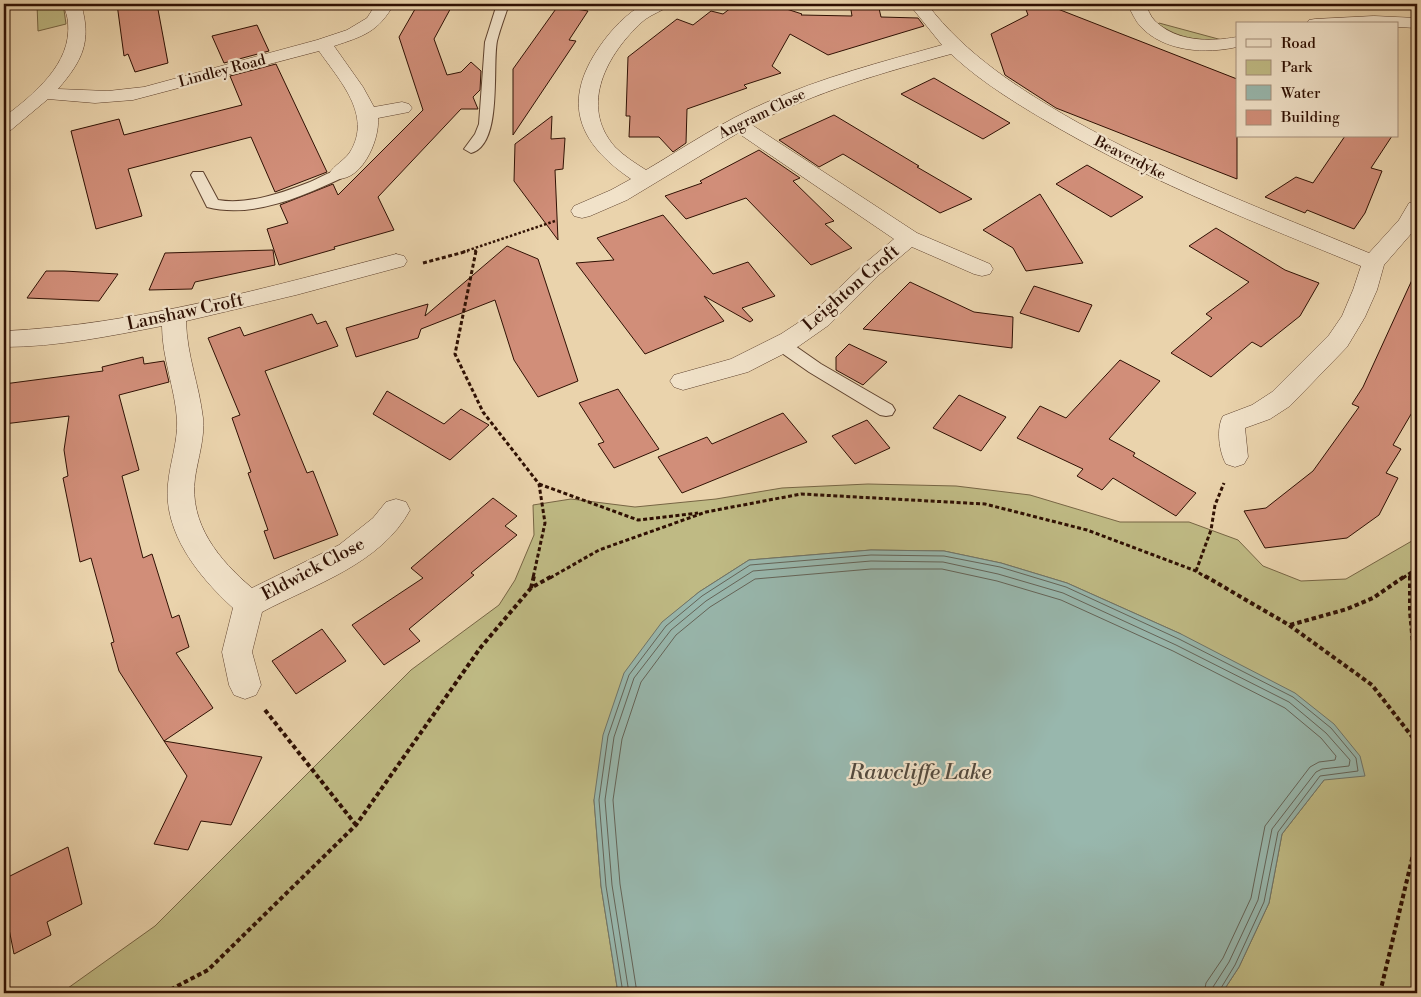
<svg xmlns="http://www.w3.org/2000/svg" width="1421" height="997" viewBox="0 0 1421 997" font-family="'Libre Bodoni',serif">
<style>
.green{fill:#bfba84;stroke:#776544}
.water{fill:#98b7ad;stroke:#6e7469}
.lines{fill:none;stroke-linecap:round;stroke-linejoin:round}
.shore{stroke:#646458;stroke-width:1}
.building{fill:#d18e79;stroke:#2f1003}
.lane-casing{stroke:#5e412d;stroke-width:2}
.street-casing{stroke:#5e412d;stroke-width:1}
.path-far2{stroke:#2f1003;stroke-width:2.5;stroke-dasharray:2.5 2;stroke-linecap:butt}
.path-far1{stroke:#2f1003;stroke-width:3;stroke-dasharray:4 2.5;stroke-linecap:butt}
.path{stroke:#2f1003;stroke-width:4;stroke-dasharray:4.5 3;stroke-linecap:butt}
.lane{fill:#f1e2c9;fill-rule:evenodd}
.street{fill:#f1e2c9;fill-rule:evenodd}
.labels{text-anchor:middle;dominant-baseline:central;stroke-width:4.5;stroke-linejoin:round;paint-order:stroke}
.far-street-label{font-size:15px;fill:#2f1003;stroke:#f1e2c9}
.street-label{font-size:18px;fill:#2f1003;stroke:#f1e2c9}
.near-water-label{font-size:22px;font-style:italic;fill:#544a3e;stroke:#f1e2c9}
</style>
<rect width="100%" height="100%" fill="#ead3ac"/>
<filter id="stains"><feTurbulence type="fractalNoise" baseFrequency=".004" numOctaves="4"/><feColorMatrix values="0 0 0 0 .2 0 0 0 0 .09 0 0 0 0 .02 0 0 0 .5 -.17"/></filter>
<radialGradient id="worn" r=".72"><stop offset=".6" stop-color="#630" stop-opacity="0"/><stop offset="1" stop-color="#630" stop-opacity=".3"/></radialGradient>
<path class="green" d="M 37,4 L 60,4 L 64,10 L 66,24 L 38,31 Z
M 1159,23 L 1222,40 C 1196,40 1180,39 1158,24 Z
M 868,484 L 956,486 L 1030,495 L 1120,522 L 1189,522 L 1238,540 L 1263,566 L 1301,581 L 1346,579 L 1417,538 L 1417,993 L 1222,993 L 1239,967 L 1269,903 L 1282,834 L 1324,780 L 1181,634 L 1067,583 L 1001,563 L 944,551 L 871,550 L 749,560 L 699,592 L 663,622 L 594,800 L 601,886 L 618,993 L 61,993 L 155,926 L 411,670 L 499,605 L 515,580 L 534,535 L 533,505 L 571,499 L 635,507 L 716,499 L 782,488 Z"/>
<path class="water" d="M 871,550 L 944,551 L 1001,563 L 1067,583 L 1181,634 L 1295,693 L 1334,724 L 1360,756 L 1365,776 L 1324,780 L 1282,834 L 1269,903 L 1239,967 L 1222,993 L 618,993 L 601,886 L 594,800 L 603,735 L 624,673 L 662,622 L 699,592 L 749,560 Z"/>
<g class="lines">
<path class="shore" d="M 623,993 L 606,886 L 599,800 L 608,736 L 629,675 L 666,626 L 702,596 L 750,565 L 871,555 L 944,556 L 1000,567 L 1066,587 L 1179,639 L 1293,697 L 1331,728 L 1356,758 L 1358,771 L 1320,776 L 1278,832 L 1264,902 L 1235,965 L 1218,993
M 629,993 L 612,885 L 605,800 L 614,737 L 634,678 L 671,630 L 706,601 L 753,571 L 871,561 L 943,562 L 998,574 L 1063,593 L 1176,645 L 1289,702 L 1326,733 L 1350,760 L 1349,766 L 1322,769 L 1316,772 L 1272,829 L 1258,900 L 1229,962 L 1213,987 L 1212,993
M 637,993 L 620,884 L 613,800 L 622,739 L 641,682 L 676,635 L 710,607 L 755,579 L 871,569 L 942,569 L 997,581 L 1061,600 L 1173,651 L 1285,708 L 1321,738 L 1336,756 L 1335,760 L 1319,762 L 1310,767 L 1265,826 L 1251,898 L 1223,958 L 1206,983 L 1204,993"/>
</g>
<path class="building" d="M 117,4 L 157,4 L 168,63 L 135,72 L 128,54 L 124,56 Z
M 418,4 L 453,4 L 434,39 L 447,75 L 461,72 L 471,62 L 481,71 L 480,90 L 473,97 L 478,109 L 461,109 L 378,197 L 394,230 L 334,247 L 335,249 L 279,265 L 267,229 L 288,223 L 280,205 L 333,184 L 338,195 L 423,110 L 399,37 Z
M 736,4 L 771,4 L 802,14 L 801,15 L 852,16 L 850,4 L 878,4 L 881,17 L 918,18 L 924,26 L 828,55 L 790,34 L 772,66 L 781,73 L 744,85 L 747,88 L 687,109 L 686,143 L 673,152 L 659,137 L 629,137 L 630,116 L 626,116 L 628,57 L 677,19 L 693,25 L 711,11 L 723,14 Z
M 1024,4 L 1045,4 L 1237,79 L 1237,179 L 1056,108 L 1005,75 L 991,34 L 1028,15 Z
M 558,6 L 588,11 L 569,40 L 576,41 L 513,135 L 513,69 Z
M 257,25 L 269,51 L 224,63 L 212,36 Z
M 276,64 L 327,172 L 275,192 L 251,137 L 128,169 L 142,216 L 96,229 L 71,131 L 119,119 L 124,135 L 242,105 L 230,76 Z
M 934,78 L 1010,123 L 983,139 L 901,94 Z
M 834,115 L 919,166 L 917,167 L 972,199 L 940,213 L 843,154 L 819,167 L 779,140 Z
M 552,116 L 551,139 L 565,138 L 563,169 L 555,170 L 558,240 L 514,181 L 515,144 Z
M 1345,136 L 1392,136 L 1371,168 L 1382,171 L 1365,213 L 1354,229 L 1307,210 L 1305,213 L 1265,197 L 1296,177 L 1313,183 Z
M 759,150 L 800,178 L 793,181 L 834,221 L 825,224 L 852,248 L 811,265 L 746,198 L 686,219 L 665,196 L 702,183 L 700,181 Z
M 1087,165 L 1143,197 L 1111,217 L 1056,184 Z
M 1040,194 L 1083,263 L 1026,271 L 1013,248 L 983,230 Z
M 663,215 L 713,274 L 748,262 L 775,296 L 742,308 L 753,320 L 750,322 L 704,296 L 724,321 L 645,354 L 576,263 L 614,260 L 597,238 Z
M 1216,228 L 1285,270 L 1319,283 L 1300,316 L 1261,347 L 1252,342 L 1211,377 L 1171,353 L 1212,318 L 1206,314 L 1249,282 L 1189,246 Z
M 507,246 L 538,259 L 578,381 L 538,397 L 514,360 L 495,300 L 421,329 L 418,338 L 356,357 L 346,328 L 428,304 L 425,316 Z
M 273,250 L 275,265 L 195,282 L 192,289 L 149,290 L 165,253 Z
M 1417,269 L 1417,404 L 1393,445 L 1401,449 L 1386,473 L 1398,478 L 1379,515 L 1347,538 L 1265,548 L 1244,511 L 1266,508 L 1313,471 L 1359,407 L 1352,404 L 1363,387 Z
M 46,271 L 64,271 L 118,274 L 99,301 L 27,298 Z
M 910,282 L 974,312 L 1013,317 L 1012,348 L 863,329 Z
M 1034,286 L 1092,305 L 1079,332 L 1020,313 Z
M 312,314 L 317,324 L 326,321 L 338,346 L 265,371 L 307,473 L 313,471 L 338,535 L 274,559 L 264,531 L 268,530 L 248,473 L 251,472 L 232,418 L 240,415 L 208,338 L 240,327 L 244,336 Z
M 849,344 L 887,362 L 863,385 L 836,370 L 836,357 Z
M 143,357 L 144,364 L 164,361 L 169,382 L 119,395 L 139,470 L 122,476 L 143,558 L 152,554 L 172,618 L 179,615 L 189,647 L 176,653 L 213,708 L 164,741 L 119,671 L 111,643 L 114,642 L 91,558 L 80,562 L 63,478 L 68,476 L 64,450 L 69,416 L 4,424 L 4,384 L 103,371 L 102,367 Z
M 1120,360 L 1160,381 L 1109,439 L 1135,453 L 1133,456 L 1196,493 L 1176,516 L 1113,478 L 1102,490 L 1077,476 L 1083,469 L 1017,438 L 1040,406 L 1066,418 Z
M 618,389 L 659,449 L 614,468 L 598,444 L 604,442 L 579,403 Z
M 387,391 L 444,424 L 461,409 L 489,425 L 450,460 L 373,414 Z
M 959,395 L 1006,417 L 981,451 L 933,428 Z
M 783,413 L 807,442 L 682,493 L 658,457 L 707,437 L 712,444 Z
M 867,420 L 890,448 L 855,464 L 832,436 Z
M 493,498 L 517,516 L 505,526 L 517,535 L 471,573 L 474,575 L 409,629 L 420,641 L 384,665 L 352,625 L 423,578 L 411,568 Z
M 322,629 L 346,661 L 296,694 L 272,661 Z
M 164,741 L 262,757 L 231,825 L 201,821 L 188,850 L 154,844 L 187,776 Z
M 68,847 L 82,904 L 47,922 L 51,935 L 14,954 L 4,904 L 4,879 Z"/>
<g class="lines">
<g class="lane-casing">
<path id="lane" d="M 497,4 L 509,4 C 505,16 500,29 497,41 C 492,67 503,145 471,153 L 464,149 L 475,134 L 479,124 L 485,42 Z
M 339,170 L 344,171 L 346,174 L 344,177 C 304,196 252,219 207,207 L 191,175 L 193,172 L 203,172 L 218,200 C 248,205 282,193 310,182 C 319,178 329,172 339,170 Z
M 782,339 L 788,341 L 821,364 L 892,405 L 895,410 L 892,415 L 886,416 L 880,415 L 809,372 L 776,349 L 774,345 L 776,341 Z"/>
</g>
<g class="street-casing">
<path id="street" d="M 63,4 L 81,4 C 92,41 83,60 58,89 L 108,91 L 144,87 L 317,40 L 347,30 L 367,18 L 376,4 L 394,4 C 378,32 364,36 334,46 L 363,87 L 374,107 L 402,102 L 409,104 L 412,108 L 409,112 L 378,118 C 380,141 360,186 332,178 L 329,174 C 334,165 344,161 350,152 C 373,115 339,80 319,51 L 133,100 L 95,103 L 48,99 L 11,130 L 4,132 L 4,117 C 33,95 72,64 68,23 C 68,17 65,10 63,4 Z
M 644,4 L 671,4 C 667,9 649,15 642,22 C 608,53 578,105 615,147 C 624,156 635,163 646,170 C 685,147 723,121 765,103 C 822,77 882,62 942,45 L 909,4 L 927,4 C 966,55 1019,89 1075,121 C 1169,174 1270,212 1369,253 L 1399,220 L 1409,203 L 1417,201 L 1417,227 L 1384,265 L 1377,290 L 1365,317 L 1347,347 L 1290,406 L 1270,419 L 1245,428 L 1248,457 L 1244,464 L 1235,467 L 1226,464 C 1219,452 1216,428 1223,416 L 1252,405 L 1272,392 L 1329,335 L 1342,316 L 1353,290 L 1361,266 C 1259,224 1156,184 1060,129 C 1022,107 983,84 951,54 C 882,73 817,91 752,125 L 917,233 L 990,264 L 993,269 L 990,274 L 982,276 L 974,274 L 912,247 L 880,274 L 829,325 L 799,346 L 748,372 L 683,390 L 674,387 L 670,381 L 674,375 L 731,359 L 781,334 L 813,313 L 864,264 L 894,239 L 738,133 L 627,200 L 590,216 L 582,218 L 574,216 L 571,211 L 574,206 L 611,190 L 631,179 C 578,143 561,102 600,46 C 611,30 627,13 644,4 Z
M 1127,4 L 1145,4 C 1148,9 1150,16 1155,21 C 1177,42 1209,42 1237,37 L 1237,47 C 1206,54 1165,52 1141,27 C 1135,21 1132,12 1127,4 Z
M 1374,16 L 1417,18 L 1417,28 L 1397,27 L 1397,24 L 1306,24 L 1309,20 L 1315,19 Z
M 396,254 L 404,256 L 407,261 L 404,266 L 296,295 L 186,321 C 187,356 199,384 203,418 C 205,438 198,458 195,478 C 189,524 219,560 252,588 L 339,545 L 373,518 L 386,502 L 396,499 L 406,502 L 410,510 C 381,564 313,585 262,612 L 252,652 L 261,685 L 256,695 L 245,699 L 234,695 L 229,685 L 222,652 L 233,608 C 199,577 163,533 168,484 C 170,462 178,442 177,420 C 175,388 162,358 162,326 C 110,336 57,347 4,347 L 4,331 C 135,325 269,287 396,254 Z"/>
</g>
<path class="path-far2" d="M 463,252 L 555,221
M 475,252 L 476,249"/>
<path class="path-far1" d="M 476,251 L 455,354 L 483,412 L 539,484 L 545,523 L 533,578
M 423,263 L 468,251
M 539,484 L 638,520 L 698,513
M 1196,571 L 1211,530 L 1215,505 L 1224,483
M 550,578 L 599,550 L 706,512 L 801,494 L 985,504 L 1087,530 L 1196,571 L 1207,578
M 1403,578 L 1417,568
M 1410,578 L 1410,573 L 1417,575"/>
<path class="path" d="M 1205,576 L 1289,625 L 1372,685 L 1417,743
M 1410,576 L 1410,611 L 1417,689
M 531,588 L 534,576
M 1290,625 L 1347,609 L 1373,598 L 1405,576
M 265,710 L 356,825
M 164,993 L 208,970 L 356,825 L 481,647 L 531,588 L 552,576
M 1380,993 L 1417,838"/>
<use href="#lane" class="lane"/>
<use href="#street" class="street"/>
</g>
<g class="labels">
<g class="far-street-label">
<text transform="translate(222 71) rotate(-15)">Lindley Road</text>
<text transform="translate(762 114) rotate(-26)">Angram Close</text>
<text transform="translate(1130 158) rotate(27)">Beaverdyke</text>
</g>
<g class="street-label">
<text transform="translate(851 288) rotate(-41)">Leighton Croft</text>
<text transform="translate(185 312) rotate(-12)">Lanshaw Croft</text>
<text transform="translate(313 569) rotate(-28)">Eldwick Close</text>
</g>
<g class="near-water-label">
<text x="920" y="772">Rawcliffe Lake</text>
</g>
</g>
<rect width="1421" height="997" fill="none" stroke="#ead3ac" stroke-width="20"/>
<rect x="5" y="5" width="1411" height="987" fill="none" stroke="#2f1003" stroke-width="2.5"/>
<rect x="10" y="10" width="1401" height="977" fill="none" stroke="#2f1003"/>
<rect x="1236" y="22" width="162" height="115" fill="#f1e2c9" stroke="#a38e7a"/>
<rect x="1246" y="39" width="25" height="8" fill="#f1e2c9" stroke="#a38e7a"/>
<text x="1281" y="48" font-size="15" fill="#2f1003">Road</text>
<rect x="1246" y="60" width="25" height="15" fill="#bfba84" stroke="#a38e7a"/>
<text x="1281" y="72" font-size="15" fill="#2f1003">Park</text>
<rect x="1246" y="85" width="25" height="15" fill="#98b7ad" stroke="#a38e7a"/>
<text x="1281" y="98" font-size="15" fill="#2f1003">Water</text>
<rect x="1246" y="110" width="25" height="15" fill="#d18e79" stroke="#a38e7a"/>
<text x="1281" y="122" font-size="15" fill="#2f1003">Building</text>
<rect width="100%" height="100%" filter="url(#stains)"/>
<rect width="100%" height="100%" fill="url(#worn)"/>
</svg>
